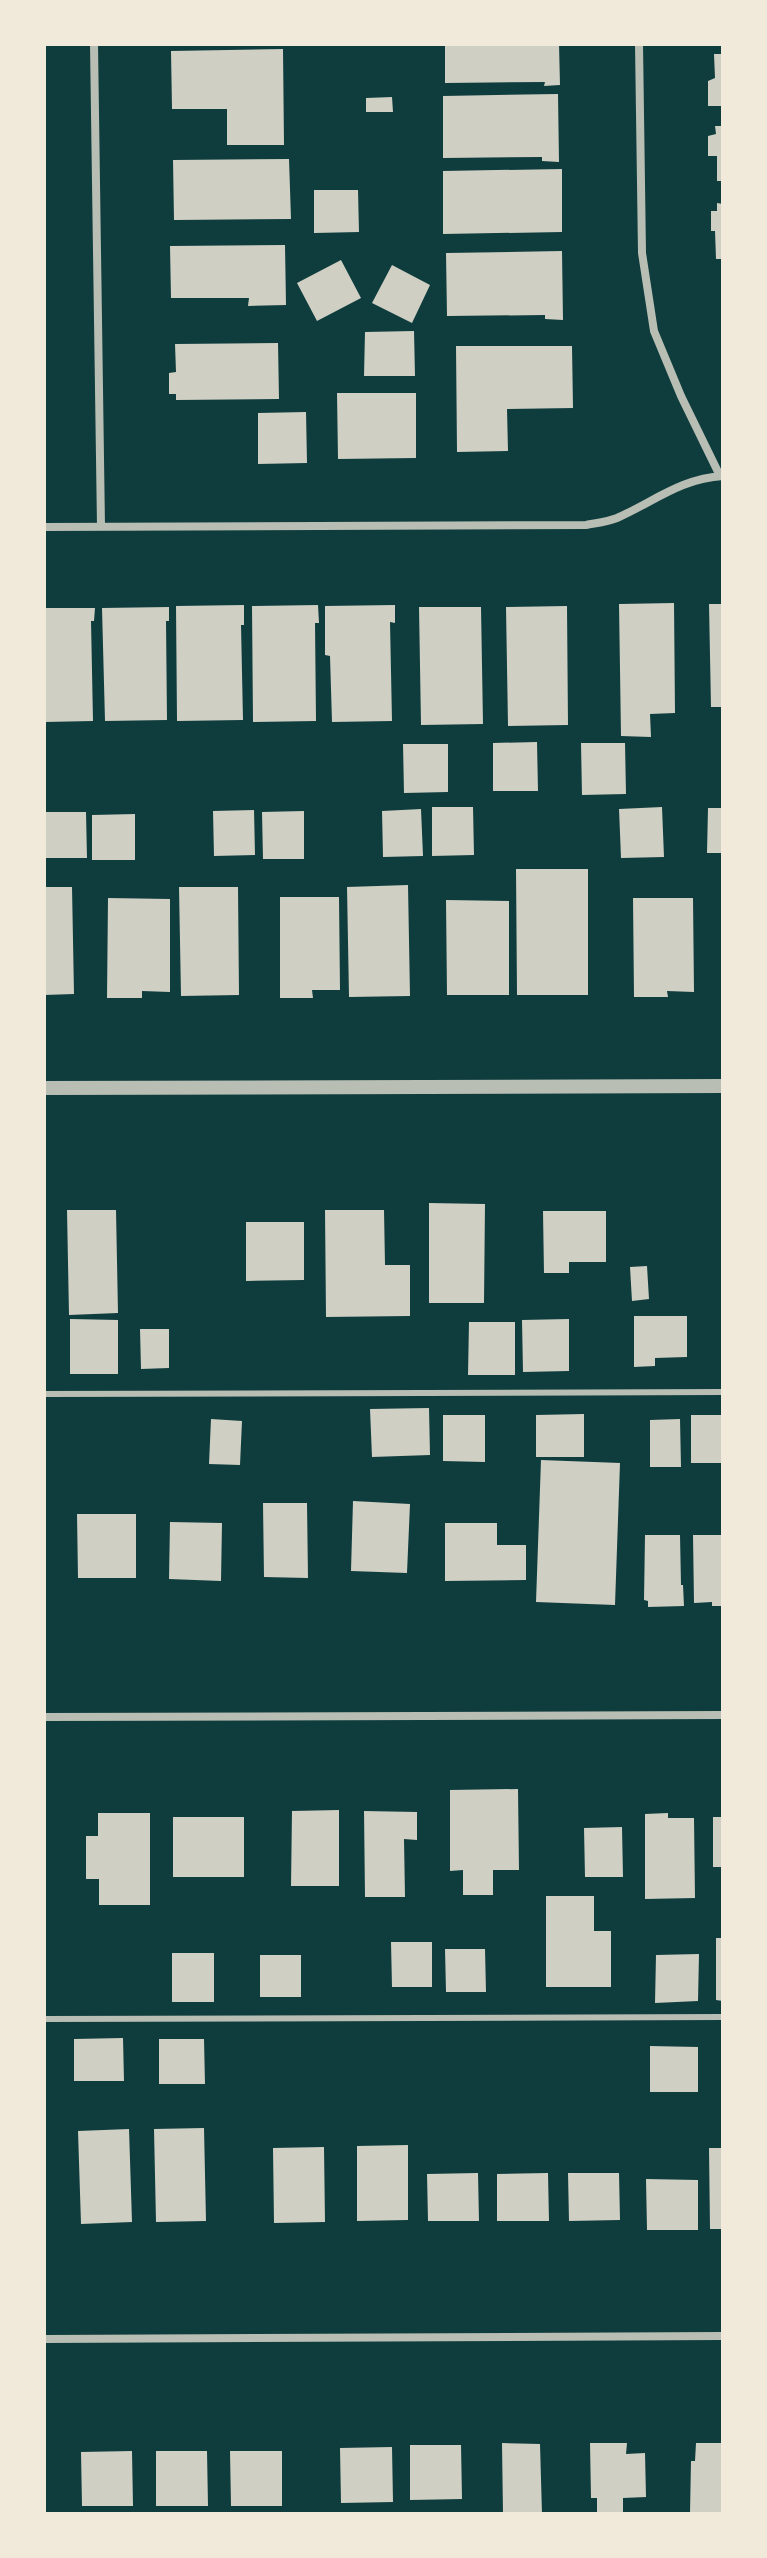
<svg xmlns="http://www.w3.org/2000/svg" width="767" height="2558" viewBox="0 0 767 2558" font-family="'Space Grotesk',sans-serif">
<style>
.building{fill:#cfcfc3}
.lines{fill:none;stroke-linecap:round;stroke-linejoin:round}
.service{stroke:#b8beb3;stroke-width:6}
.minor{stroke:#b8beb3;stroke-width:8}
.tertiary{stroke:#b8beb3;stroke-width:14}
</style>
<rect width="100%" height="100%" fill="#0f3d3e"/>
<path class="building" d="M 445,44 L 559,44 L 560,85 L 544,86 L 545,82 L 445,83 Z
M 283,49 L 284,145 L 227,145 L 227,109 L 172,109 L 171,51 Z
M 714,54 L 723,54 L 723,106 L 708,106 L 708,81 L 715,78 Z
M 558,94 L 559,162 L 542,161 L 542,157 L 443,158 L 443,96 Z
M 392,97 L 393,112 L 366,112 L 366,98 Z
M 715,126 L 723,126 L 723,181 L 717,181 L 717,156 L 708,156 L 708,136 L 716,134 Z
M 289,159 L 291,219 L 174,220 L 173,160 Z
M 562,169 L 562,232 L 443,234 L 443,171 Z
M 314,190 L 358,190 L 359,232 L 314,233 Z
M 717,203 L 723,204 L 723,259 L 716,259 L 715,231 L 711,231 L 711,211 L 717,211 Z
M 285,245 L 286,305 L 248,306 L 249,298 L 171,298 L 170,246 Z
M 562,251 L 563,320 L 545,319 L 545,315 L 447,316 L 446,253 Z
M 341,260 L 361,298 L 317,321 L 297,283 Z
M 392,265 L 430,285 L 412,323 L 372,303 Z
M 414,331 L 415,376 L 364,376 L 365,332 Z
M 278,343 L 279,399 L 176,400 L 176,394 L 169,394 L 169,373 L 176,372 L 175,344 Z
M 456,346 L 572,346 L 573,408 L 507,409 L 508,451 L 457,452 Z
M 337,393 L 416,393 L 416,458 L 338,459 Z
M 306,412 L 307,463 L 258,464 L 258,413 Z
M 674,603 L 675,713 L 650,714 L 651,737 L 621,736 L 619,604 Z
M 709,604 L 723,604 L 723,707 L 711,707 Z
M 244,605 L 244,625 L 241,625 L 243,720 L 177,721 L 176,606 Z
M 318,605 L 319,623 L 315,623 L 316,721 L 253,722 L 252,606 Z
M 395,605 L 395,623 L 390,622 L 392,721 L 332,722 L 330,656 L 325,655 L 325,606 Z
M 567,606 L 568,725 L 508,726 L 506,607 Z
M 169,607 L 169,621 L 166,621 L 167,720 L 105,721 L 102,608 Z
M 419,607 L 481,607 L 483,724 L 421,725 Z
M 44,608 L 95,608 L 94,621 L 91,621 L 93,721 L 44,722 Z
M 537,742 L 538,791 L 493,791 L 493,743 Z
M 581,743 L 625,743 L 626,794 L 582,795 Z
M 403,744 L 448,744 L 448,792 L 404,793 Z
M 432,807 L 473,807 L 474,855 L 432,856 Z
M 662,807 L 664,857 L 621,858 L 619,809 Z
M 708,808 L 723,808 L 723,853 L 707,853 Z
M 421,809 L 423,856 L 383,857 L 382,811 Z
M 254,810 L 255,855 L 214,856 L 213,811 Z
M 304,811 L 304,859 L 263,859 L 262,812 Z
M 45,812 L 86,812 L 87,858 L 45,858 Z
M 135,814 L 135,860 L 92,860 L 92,815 Z
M 516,869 L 588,869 L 588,995 L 517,995 Z
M 408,885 L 410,996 L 349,997 L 347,887 Z
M 44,887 L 72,887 L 74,994 L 44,995 Z
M 179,887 L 238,887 L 239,995 L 181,996 Z
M 280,897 L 339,897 L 340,990 L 312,990 L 313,998 L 280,998 Z
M 108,898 L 170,899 L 170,992 L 142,991 L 142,998 L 107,998 Z
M 633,898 L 693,898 L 694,992 L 667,991 L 668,997 L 634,997 Z
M 446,900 L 509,901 L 509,995 L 447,995 Z
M 429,1203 L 485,1204 L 484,1303 L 429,1303 Z
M 67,1210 L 116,1210 L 118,1313 L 69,1315 Z
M 325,1210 L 384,1210 L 385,1265 L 410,1265 L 410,1316 L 326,1317 Z
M 543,1211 L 606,1211 L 606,1262 L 569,1262 L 569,1273 L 544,1273 Z
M 246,1222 L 304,1222 L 304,1280 L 246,1281 Z
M 647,1266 L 649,1299 L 632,1301 L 630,1267 Z
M 634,1316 L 687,1316 L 687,1357 L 655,1358 L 655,1366 L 634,1367 Z
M 70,1319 L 118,1320 L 118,1374 L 70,1374 Z
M 569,1319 L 569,1371 L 523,1372 L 522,1320 Z
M 469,1322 L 515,1322 L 515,1375 L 468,1375 Z
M 140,1329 L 169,1329 L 169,1368 L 141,1369 Z
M 429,1408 L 430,1455 L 372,1457 L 370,1409 Z
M 584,1414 L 584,1457 L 536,1457 L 536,1415 Z
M 443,1415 L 485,1415 L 485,1462 L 443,1461 Z
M 691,1415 L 721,1415 L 722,1463 L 691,1463 Z
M 211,1419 L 242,1421 L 240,1465 L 209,1464 Z
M 680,1419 L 681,1467 L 650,1467 L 650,1420 Z
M 541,1460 L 620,1463 L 615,1605 L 536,1602 Z
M 353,1501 L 410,1504 L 407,1573 L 351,1571 Z
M 263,1503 L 307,1503 L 308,1578 L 264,1577 Z
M 77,1514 L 136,1514 L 136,1578 L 78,1578 Z
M 170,1522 L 222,1523 L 221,1581 L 169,1579 Z
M 445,1523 L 497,1523 L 497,1545 L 526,1545 L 526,1580 L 445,1581 Z
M 645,1535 L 680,1535 L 681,1585 L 683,1585 L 684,1606 L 648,1607 L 648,1601 L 644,1600 Z
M 693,1535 L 723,1535 L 723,1606 L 712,1606 L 712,1602 L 694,1603 Z
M 518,1789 L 519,1870 L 493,1870 L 493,1895 L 463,1895 L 463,1870 L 450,1871 L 450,1790 Z
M 339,1810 L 339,1886 L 291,1886 L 292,1811 Z
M 364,1811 L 417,1812 L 417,1840 L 404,1839 L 405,1897 L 365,1897 Z
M 98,1813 L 150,1813 L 150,1905 L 99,1905 L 99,1879 L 86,1879 L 86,1836 L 98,1836 Z
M 668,1813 L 668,1818 L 694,1818 L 695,1898 L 645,1899 L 645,1814 Z
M 173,1817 L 244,1817 L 244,1877 L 173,1877 Z
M 713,1817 L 723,1817 L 723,1867 L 713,1867 Z
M 622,1827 L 623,1877 L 585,1877 L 584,1828 Z
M 546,1896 L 594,1896 L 594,1931 L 611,1931 L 611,1987 L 546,1987 Z
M 716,1938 L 723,1938 L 723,2001 L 716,2000 Z
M 391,1942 L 432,1942 L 432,1987 L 392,1987 Z
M 445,1949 L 485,1949 L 486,1992 L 446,1992 Z
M 172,1953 L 214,1953 L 214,2002 L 172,2002 Z
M 699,1954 L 698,2001 L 655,2003 L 656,1955 Z
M 260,1955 L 301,1955 L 301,1997 L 260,1997 Z
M 123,2038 L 124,2081 L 74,2081 L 74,2039 Z
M 159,2039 L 204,2039 L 205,2084 L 159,2084 Z
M 650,2046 L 698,2047 L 698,2092 L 650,2092 Z
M 204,2128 L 206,2221 L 156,2222 L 154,2129 Z
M 129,2129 L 132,2222 L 81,2224 L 78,2131 Z
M 408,2145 L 408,2220 L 357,2221 L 357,2146 Z
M 324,2147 L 325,2222 L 274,2223 L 273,2148 Z
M 709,2148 L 723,2148 L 723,2229 L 710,2229 Z
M 478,2173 L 479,2221 L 428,2221 L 427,2174 Z
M 548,2173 L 549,2221 L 497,2221 L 497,2174 Z
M 568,2173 L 619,2173 L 620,2220 L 569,2221 Z
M 646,2179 L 698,2180 L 698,2230 L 647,2230 Z
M 502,2443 L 540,2444 L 542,2514 L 503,2514 Z
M 590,2443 L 627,2443 L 626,2454 L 645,2453 L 646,2497 L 623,2498 L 623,2514 L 597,2514 L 597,2498 L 591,2498 Z
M 696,2443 L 723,2443 L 723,2514 L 690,2513 L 691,2461 L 695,2461 Z
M 410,2445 L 461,2445 L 462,2499 L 410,2500 Z
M 392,2447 L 393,2502 L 341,2503 L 340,2448 Z
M 132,2451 L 133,2506 L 82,2506 L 81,2452 Z
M 156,2451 L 207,2451 L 208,2506 L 156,2506 Z
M 230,2451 L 282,2451 L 282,2506 L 231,2506 Z"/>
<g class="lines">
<path class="service" d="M 44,1394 L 723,1392
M 44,2019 L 723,2017"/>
<path class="minor" d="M 94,44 L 101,527
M 639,44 L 642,253 L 654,331 L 681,396 L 720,476
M 44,527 L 586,525 C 596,523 607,522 617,518 C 653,502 682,478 723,476
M 44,1717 L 723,1715
M 44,2339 L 723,2336"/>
<path class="tertiary" d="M 44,1088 L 723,1086"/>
</g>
<rect width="767" height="2558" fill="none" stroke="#f1e9da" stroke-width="92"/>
</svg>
